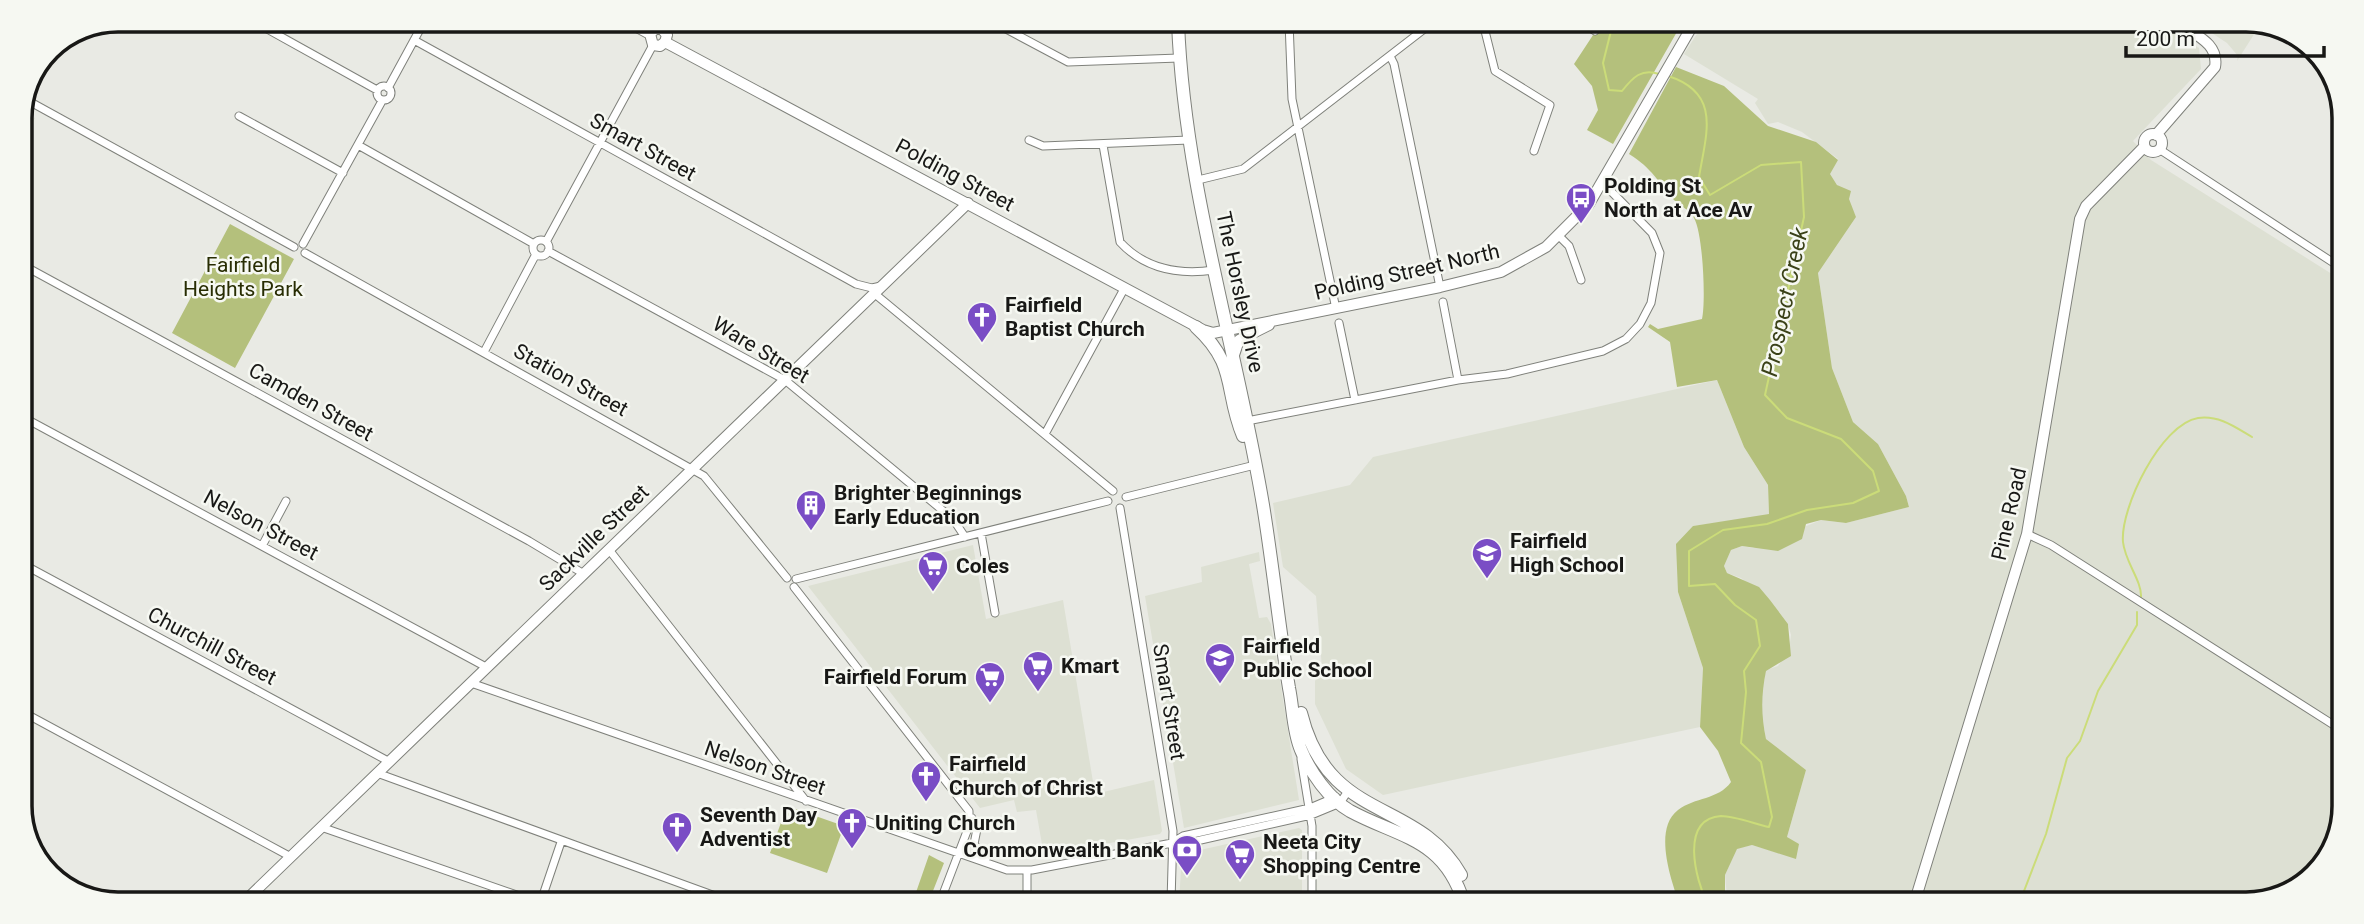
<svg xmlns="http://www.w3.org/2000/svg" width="2364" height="924" viewBox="0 0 2364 924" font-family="Roboto,sans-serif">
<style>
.built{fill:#dde0d3}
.green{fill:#b4c07c}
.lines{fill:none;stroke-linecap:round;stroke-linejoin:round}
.stream{stroke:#cbdc79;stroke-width:2}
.street-casing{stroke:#7f817b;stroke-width:9}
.secondary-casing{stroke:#7f817b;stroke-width:12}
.primary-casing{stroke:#7f817b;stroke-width:14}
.street{stroke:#fff;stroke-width:7}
.secondary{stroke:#fff;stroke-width:10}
.primary{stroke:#fff;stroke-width:12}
.labels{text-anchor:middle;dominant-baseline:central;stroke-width:5;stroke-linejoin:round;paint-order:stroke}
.street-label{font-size:21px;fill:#181816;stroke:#f6f8f2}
.poi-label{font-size:21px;font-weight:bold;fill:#181816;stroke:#f6f8f2;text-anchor:start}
.park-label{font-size:21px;fill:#282d03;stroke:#f6f8f2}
.water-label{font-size:23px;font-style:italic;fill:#3a4118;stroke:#f6f8f2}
.rim{fill:none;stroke:#181816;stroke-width:3.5}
</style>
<rect width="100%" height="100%" fill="#e9eae4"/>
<path class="built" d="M 1704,23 L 2162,24 L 2199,48 L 2201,69 L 2133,141 L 2151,160 L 2343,281 L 2339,838 L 2301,888 L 2247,905 L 1738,903 L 1727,897 L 1725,875 L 1737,848 L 1752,845 L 1795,858 L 1787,837 L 1806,770 L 1766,739 L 1762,717 L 1762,691 L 1766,670 L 1778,666 L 1789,650 L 1791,635 L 1788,624 L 1770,600 L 1741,578 L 1727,573 L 1724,566 L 1731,550 L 1742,546 L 1753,548 L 1821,520 L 1846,523 L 1909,507 L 1906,496 L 1878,444 L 1853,422 L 1832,368 L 1818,273 L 1856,217 L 1848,199 L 1829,174 L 1838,159 L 1802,132 L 1778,122 L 1768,124 L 1755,103 L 1758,99 L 1684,54 Z
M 2198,24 L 2260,25 L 2237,61 L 2238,56 L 2227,43 Z
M 20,110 L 35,118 L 19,147 L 19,112 Z
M 1717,380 L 1744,447 L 1768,485 L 1769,515 L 1693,526 L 1678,592 L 1703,668 L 1700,727 L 1383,795 L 1346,769 L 1315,704 L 1315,681 L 1322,668 L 1316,596 L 1283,567 L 1273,503 L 1350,485 L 1373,457 Z
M 973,545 L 986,619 L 1063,600 L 1095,794 L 1154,780 L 1162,831 L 1160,834 L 1048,854 L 1043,850 L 1036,810 L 1017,812 L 1014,800 L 980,808 L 808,586 Z
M 1259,552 L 1260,561 L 1249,564 L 1259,618 L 1267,617 L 1271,624 L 1299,800 L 1184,828 L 1145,596 L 1202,582 L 1201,567 Z
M 1299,828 L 1302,830 L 1302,902 L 1179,902 L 1182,854 Z"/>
<path class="green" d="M 1589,23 L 1682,23 L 1613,144 L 1587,130 L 1598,110 L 1592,86 L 1574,64 L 1597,29 Z
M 1676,67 L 1724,86 L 1768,126 L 1816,142 L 1838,160 L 1830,174 L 1837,185 L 1851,191 L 1849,199 L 1856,217 L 1818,273 L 1832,368 L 1853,422 L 1878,444 L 1906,496 L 1909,507 L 1846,523 L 1821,520 L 1806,524 L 1802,539 L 1778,551 L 1742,546 L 1731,550 L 1724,566 L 1727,573 L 1759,587 L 1770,600 L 1788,624 L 1791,656 L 1766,671 C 1761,695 1761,715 1766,739 L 1806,770 L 1787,837 L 1799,844 L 1796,859 L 1752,845 L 1737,849 L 1725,875 L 1725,893 L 1738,903 L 1679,903 C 1671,879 1653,829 1678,810 C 1695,797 1718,800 1731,782 L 1718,751 L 1700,727 L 1703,668 L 1678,592 L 1676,544 L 1693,526 L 1769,514 L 1768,485 L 1744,447 L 1717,380 L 1677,387 L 1670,342 L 1648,327 L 1650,324 L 1658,329 L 1702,319 C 1706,302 1703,233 1694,218 C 1690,210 1680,206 1674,200 C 1657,181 1653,169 1629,154 Z
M 230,224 L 294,259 L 235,368 L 172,333 Z
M 787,806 L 844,826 L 827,873 L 770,853 Z
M 929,855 L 944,863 L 929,901 L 913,901 Z"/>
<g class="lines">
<path class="stream" d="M 1613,23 L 1603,63 L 1609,90 L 1622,91 C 1633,77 1642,68 1659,74
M 1668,76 C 1722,93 1706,134 1699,177 L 1710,195 L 1761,165 L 1801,162 L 1804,217 L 1765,395 L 1787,418 L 1841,439 L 1873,471 L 1879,491 L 1853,503 L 1807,510 L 1767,524 L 1723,530 L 1689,551 L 1689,586 L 1715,584 L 1735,605 L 1756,620 L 1760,646 L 1744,671 L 1746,692 L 1741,743 L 1761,762 L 1772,817 L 1769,827 C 1755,824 1735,816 1721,816 C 1679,819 1696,880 1707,903
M 2141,597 C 2142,581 2125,562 2123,542 C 2120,508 2161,424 2198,418 C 2219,415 2235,427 2252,437
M 2019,904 L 2046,834 L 2067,758 L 2080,741 L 2098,691 L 2137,625 L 2137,612"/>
<g class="street-casing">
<path id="street" d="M 251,20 L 377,90
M 991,21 L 1068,62 L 1179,58
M 1289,22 L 1292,99 L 1336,309
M 1483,23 L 1495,71 L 1550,105 L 1534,151
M 1583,23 L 1595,31
M 414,40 L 856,284 L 872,288 L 881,286
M 1390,56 L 1394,64 L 1440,287
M377 93a7 7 0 1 1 14 0a7 7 0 1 1-14 0Z
M 388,88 L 425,20
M 25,99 L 294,247
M 239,116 L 343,173
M 1029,140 L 1043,146 L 1189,140
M 358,145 L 534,244
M 1103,145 L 1120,242 C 1145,269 1179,275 1214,270
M 2159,149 L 2343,269
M 1198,180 L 1243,169 L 1432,23
M 1559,236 L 1569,246 L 1581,280
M533 248a8 8 0 1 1 16 0a8 8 0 1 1-16 0Z
M 546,242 L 653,45
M 303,244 L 382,101
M 548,251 L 785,380 L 953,519 L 965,537
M 305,253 L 704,476 L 787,578
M 19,263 L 529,541 L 584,574
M 875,294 L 1113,491
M 1443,302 L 1458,380
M 1339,323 L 1355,400
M 484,352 L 536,254
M 19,415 L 486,667
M 1247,421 L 1458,380 L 1507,374 L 1603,351 L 1626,339 L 1640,324 L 1651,303 L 1660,253 L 1652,233 L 1602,182
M 1045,434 L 1124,289
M 1126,497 L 1255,465
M 1120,508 L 1173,831 L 1171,902
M 981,533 L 995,613
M 2027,534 L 2051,545 L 2340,729
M 262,546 L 286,501
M 610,551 L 806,801
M 19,562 L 388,761
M 796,579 L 1108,501
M 794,587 L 969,811 L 969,826 L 940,902
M 471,683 L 1007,870 L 1032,870 L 1172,843 L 1183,844 L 1311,815 L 1340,803 L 1348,791
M 19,710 L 291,857
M 1301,759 L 1312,826 L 1312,902
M 377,773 L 729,901
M 972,818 L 977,829 L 974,844 L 986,859
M 321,827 L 531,900
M 1173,842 L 1183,836 L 1310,808 L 1336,797
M 40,866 L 101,899
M 1027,871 L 1027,902
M 541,901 L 561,842"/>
</g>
<g class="secondary-casing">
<path id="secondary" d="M 626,21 L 650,34
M 650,34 L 655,29 L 662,29 L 667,35 L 665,42
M 650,34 L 653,45 L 660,46 L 665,42
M 665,42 L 1203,330 L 1213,333 L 1440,287 L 1501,272 L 1546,247 L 1589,204 L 1694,23
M2144 143a9 9 0 1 1 18 0a9 9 0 1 1-18 0Z
M 2156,135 L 2215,67 C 2219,44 2197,36 2180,24
M 1234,355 L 1239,340 L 1269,325
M 246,900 L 968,203
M 1914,904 L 2027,534 L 2080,219 L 2086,206 L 2144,147"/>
</g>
<g class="primary-casing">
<path id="primary" d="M 1178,22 C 1184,185 1236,344 1263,505 C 1273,566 1279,627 1289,688 C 1293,707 1293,732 1301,750 C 1310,772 1329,799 1350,811 C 1400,838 1444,838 1464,903
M 1196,327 C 1238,365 1224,391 1243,436
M 1301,713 C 1328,824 1417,797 1461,875"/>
</g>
<use href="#street" class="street"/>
<use href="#secondary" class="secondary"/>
<use href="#primary" class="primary"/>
</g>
<defs>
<g id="bus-pin" transform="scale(1.575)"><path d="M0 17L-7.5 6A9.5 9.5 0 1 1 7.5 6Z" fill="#7a4dc5" stroke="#f6f8f2"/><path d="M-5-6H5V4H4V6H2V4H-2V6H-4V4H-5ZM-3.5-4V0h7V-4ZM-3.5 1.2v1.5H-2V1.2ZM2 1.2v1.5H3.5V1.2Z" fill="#fff"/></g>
<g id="church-pin" transform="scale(1.575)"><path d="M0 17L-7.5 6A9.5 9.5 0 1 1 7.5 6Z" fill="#7a4dc5" stroke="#f6f8f2"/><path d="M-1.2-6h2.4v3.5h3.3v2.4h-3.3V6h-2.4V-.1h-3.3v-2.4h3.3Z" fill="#fff"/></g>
<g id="building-pin" transform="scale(1.575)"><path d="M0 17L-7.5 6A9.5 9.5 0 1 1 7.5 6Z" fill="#7a4dc5" stroke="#f6f8f2"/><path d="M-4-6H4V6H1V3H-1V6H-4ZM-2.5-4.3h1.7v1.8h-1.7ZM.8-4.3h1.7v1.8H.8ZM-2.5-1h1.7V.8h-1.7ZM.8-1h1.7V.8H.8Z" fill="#fff"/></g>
<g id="school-pin" transform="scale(1.575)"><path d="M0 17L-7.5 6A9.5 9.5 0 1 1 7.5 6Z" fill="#7a4dc5" stroke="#f6f8f2"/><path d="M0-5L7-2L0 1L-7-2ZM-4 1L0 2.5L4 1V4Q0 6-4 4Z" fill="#fff"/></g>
<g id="supermarket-pin" transform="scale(1.575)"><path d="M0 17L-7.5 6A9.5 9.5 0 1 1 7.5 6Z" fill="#7a4dc5" stroke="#f6f8f2"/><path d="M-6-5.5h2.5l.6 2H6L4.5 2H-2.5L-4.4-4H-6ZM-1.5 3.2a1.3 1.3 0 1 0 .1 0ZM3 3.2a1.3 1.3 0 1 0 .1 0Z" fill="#fff"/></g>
<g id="bank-pin" transform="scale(1.575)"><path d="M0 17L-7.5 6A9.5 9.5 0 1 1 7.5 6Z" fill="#7a4dc5" stroke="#f6f8f2"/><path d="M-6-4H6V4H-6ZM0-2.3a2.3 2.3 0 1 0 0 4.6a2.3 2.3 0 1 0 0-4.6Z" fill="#fff"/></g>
</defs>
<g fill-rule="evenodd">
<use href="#bus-pin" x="1581" y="198"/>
<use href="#church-pin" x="982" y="317"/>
<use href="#building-pin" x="811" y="505"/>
<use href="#school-pin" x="1487" y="553"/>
<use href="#supermarket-pin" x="933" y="566"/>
<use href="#school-pin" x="1220" y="658"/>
<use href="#supermarket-pin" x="1038" y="666"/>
<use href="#supermarket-pin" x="990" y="677"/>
<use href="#church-pin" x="926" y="776"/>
<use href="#church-pin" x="852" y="823"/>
<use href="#church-pin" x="677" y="827"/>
<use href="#bank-pin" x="1187" y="850"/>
<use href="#supermarket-pin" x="1240" y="854"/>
</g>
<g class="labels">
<g class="street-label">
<text transform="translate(643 147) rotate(29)">Smart Street</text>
<text transform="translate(955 175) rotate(28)">Polding Street</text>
<text transform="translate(1407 272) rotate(-13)">Polding Street North</text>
<text transform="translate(1240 292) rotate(78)">The Horsley Drive</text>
<text transform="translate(761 350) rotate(31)">Ware Street</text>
<text transform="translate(571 380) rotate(29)">Station Street</text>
<text transform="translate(311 402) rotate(29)">Camden Street</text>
<text transform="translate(2009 514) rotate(-77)">Pine Road</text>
<text transform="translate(261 525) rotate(28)">Nelson Street</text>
<text transform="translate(594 538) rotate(-44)">Sackville Street</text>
<text transform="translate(212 646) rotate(28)">Churchill Street</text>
<text transform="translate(1169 702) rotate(81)">Smart Street</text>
<text transform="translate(765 768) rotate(19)">Nelson Street</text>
</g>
<g class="poi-label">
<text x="1604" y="186">Polding St<tspan x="1604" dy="24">North at Ace Av</tspan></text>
<text x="1005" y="305">Fairfield<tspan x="1005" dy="24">Baptist Church</tspan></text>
<text x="834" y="493">Brighter Beginnings<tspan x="834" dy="24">Early Education</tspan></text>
<text x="1510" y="541">Fairfield<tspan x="1510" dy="24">High School</tspan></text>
<text x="956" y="566">Coles</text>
<text x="1243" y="646">Fairfield<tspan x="1243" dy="24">Public School</tspan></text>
<text x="1061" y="666">Kmart</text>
<text x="967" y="677" text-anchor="end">Fairfield Forum</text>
<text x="949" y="764">Fairfield<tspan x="949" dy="24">Church of Christ</tspan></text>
<text x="700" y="815">Seventh Day<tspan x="700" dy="24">Adventist</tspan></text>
<text x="875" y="823">Uniting Church</text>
<text x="1263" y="842">Neeta City<tspan x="1263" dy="24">Shopping Centre</tspan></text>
<text x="1164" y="850" text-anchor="end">Commonwealth Bank</text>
</g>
<g class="park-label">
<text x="243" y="265">Fairfield<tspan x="243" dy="24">Heights Park</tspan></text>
</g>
<g class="water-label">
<text transform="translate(1785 302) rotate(-78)">Prospect Creek</text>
</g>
</g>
<path d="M0 0H2364V924H0ZM118 32H2246A86 86 0 0 1 2332 118V806A86 86 0 0 1 2246 892H118A86 86 0 0 1 32 806V118A86 86 0 0 1 118 32Z" fill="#f6f8f2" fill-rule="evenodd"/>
<path class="rim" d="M118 32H2246A86 86 0 0 1 2332 118V806A86 86 0 0 1 2246 892H118A86 86 0 0 1 32 806V118A86 86 0 0 1 118 32Z"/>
<path d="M2126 46v10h198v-10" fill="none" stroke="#181816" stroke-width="3.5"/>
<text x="2136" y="46" font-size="21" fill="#181816" stroke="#f6f8f2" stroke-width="5" paint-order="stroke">200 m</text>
</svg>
